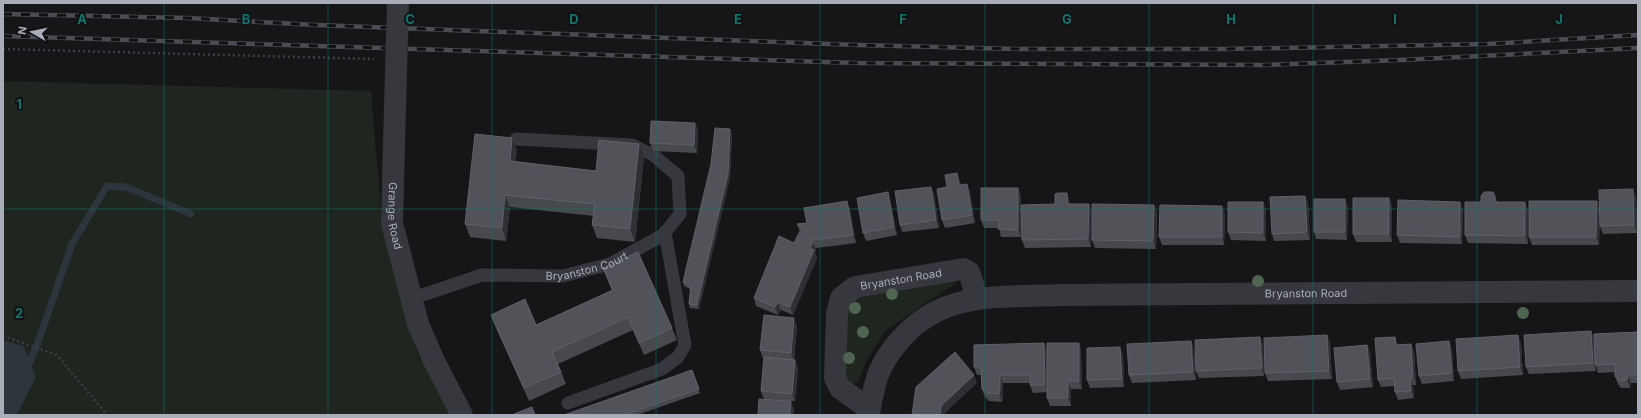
<svg xmlns="http://www.w3.org/2000/svg" width="1641" height="418" viewBox="0 0 1641 418" font-family="Inter,sans-serif">
<style>
.green{fill:#1e261f}
.water{fill:#2c353c}
.lines{fill:none;stroke-linecap:round;stroke-linejoin:round}
.stream{stroke:#2c353c;stroke-width:7}
.path{stroke:#3d3f44;stroke-width:2.5;stroke-dasharray:2 3;stroke-linecap:butt}
.service{stroke:#37383d;stroke-width:13}
.minor{stroke:#37383d;stroke-width:22}
.tertiary{stroke:#37383d;stroke-width:22}
.rail-casing{stroke:#4a4c52;stroke-width:4.5}
.rail{stroke:#111113;stroke-width:3;stroke-dasharray:9;stroke-linecap:butt}
.tertiary-bridge{stroke:#37383d;stroke-width:22}
.tree{fill:#506452}
.wall{fill:#47494d}
.shaded-wall{fill:#2f3033}
.building{fill:#525359;stroke:#5f6168}
.grid{fill:none;stroke:#0f766e;stroke-width:1;stroke-opacity:0.55}
.labels{text-anchor:middle;dominant-baseline:central;stroke-width:4;stroke-linejoin:round;paint-order:stroke}
.street-label{font-size:11px;fill:#a8adb8;stroke:#111113}
.grid-label{font-size:13px;text-anchor:middle;font-weight:bold;fill:#0f766e;stroke:#111113;stroke-width:4;stroke-linejoin:round;paint-order:stroke}
</style>
<rect width="100%" height="100%" fill="#161618"/>
<path class="green" d="M 3,81 L 371,91 L 381,212 L 417,352 L 450,415 L 17,415 L 36,377 L 24,346 L 3,340 Z
M 956,278 L 956,283 L 923,305 L 885,331 L 866,362 L 858,383 L 848,384 L 839,370 L 850,297 Z"/>
<path class="water" d="M 3,340 L 24,346 L 36,377 L 17,415 L 3,415 Z"/>
<g class="lines">
<path class="stream" d="M 30,362 L 36,348 L 72,244 L 107,186 L 126,187 L 191,214"/>
<path class="path" d="M 3,49 L 374,59
M 3,336 L 57,355 L 107,415"/>
<g class="service">
<path id="s1" d="M 411,299 L 482,275 L 563,276 L 610,264 L 663,235 L 680,214 L 678,176 L 653,155 L 632,145 L 516,139"/>
<path d="M 568,403 L 662,369 L 678,357 L 685,345 L 665,232"/>
</g>
<g class="minor">
<path id="s2" d="M 869,409 L 840,388 L 835,378 L 837,314 L 841,298 L 855,287 L 963,269 L 969,272 L 973,284 L 975,299"/>
<path id="s3" d="M 869,415 C 870,405 876,377 881,368 C 884,361 888,355 892,350 C 936,289 995,298 1061,295 L 1638,291"/>
</g>
<path class="tertiary" id="s4" d="M 395,107 L 392,223 L 418,324 L 434,361 L 462,415"/>
<g class="rail-casing">
<path id="rail" d="M 3,14 L 187,18 L 316,25 L 858,45 L 1017,49 L 1225,49 L 1488,44 L 1638,35
M 3,36 L 858,63 L 1264,65 L 1401,60 L 1638,48"/>
</g>
<use href="#rail" class="rail"/>
<path class="tertiary-bridge" d="M 395,107 L 398,3"/>
</g>
<g class="tree">
<circle cx="1258" cy="281" r="6"/>
<circle cx="892" cy="294" r="6"/>
<circle cx="855" cy="308" r="6"/>
<circle cx="1523" cy="313" r="6"/>
<circle cx="863" cy="332" r="6"/>
<circle cx="849" cy="358" r="6"/>
</g>
<path class="wall" d="M 695,123 L 698,131 L 697,153 L 653,151 L 650,143 Z
M 732,134 L 730,178 L 699,309 L 690,308 L 689,304 L 690,289 L 684,286 L 683,282 Z
M 639,144 L 644,157 L 635,242 L 597,238 L 592,225 L 594,216 L 510,207 L 506,241 L 470,237 L 465,224 L 517,150 L 515,162 L 596,171 Z
M 960,181 L 960,185 L 967,184 L 970,192 L 975,223 L 945,228 L 942,220 L 947,187 Z
M 1018,188 L 1021,196 L 1021,237 L 1001,237 L 999,228 L 984,228 L 981,220 Z
M 934,194 L 939,228 L 902,232 L 900,225 Z
M 1305,196 L 1308,203 L 1310,240 L 1274,241 L 1272,234 Z
M 1495,196 L 1497,202 L 1525,202 L 1528,210 L 1528,244 L 1468,243 L 1465,235 L 1481,202 Z
M 1636,197 L 1637,233 L 1603,234 L 1600,226 L 1600,212 L 1599,245 L 1532,245 L 1529,237 Z
M 1389,198 L 1392,206 L 1392,242 L 1356,242 L 1353,234 Z
M 1345,199 L 1348,207 L 1347,240 L 1316,239 L 1314,232 Z
M 890,200 L 897,235 L 866,241 L 863,233 Z
M 1069,201 L 1070,204 L 1089,204 L 1091,212 L 1091,247 L 1025,248 L 1022,240 Z
M 1263,202 L 1266,210 L 1266,241 L 1231,240 L 1228,232 Z
M 1460,202 L 1463,210 L 1462,244 L 1400,243 L 1397,235 Z
M 850,209 L 856,243 L 816,248 L 815,247 L 816,250 L 815,252 L 817,258 L 793,315 L 781,310 L 778,315 L 756,306 L 754,298 L 794,243 L 800,232 L 797,224 L 807,223 Z
M 1157,213 L 1156,249 L 1095,248 L 1092,240 Z
M 1225,214 L 1224,245 L 1162,245 L 1159,237 Z
M 603,268 L 672,328 L 677,340 L 644,355 L 633,330 L 558,364 L 566,384 L 529,401 L 496,328 L 491,315 L 536,325 L 612,291 Z
M 797,326 L 794,360 L 795,360 L 798,368 L 795,401 L 764,399 L 761,391 L 764,358 L 763,358 L 760,350 Z
M 1591,331 L 1594,339 L 1638,332 L 1638,383 L 1631,383 L 1630,388 L 1621,388 L 1618,384 L 1615,376 L 1615,372 L 1598,373 L 1596,365 L 1596,371 L 1529,374 L 1526,367 Z
M 1327,335 L 1330,343 L 1332,379 L 1268,381 L 1265,373 Z
M 1191,341 L 1194,349 L 1196,380 L 1132,383 L 1129,375 Z
M 1449,341 L 1452,349 L 1454,381 L 1422,384 L 1419,376 Z
M 1521,342 L 1523,375 L 1461,379 L 1458,371 Z
M 1044,343 L 1047,351 L 1079,343 L 1081,351 L 1082,389 L 1071,389 L 1071,406 L 1050,406 L 1047,398 L 1047,392 L 1033,393 L 1030,385 L 1030,383 L 1003,383 L 1003,397 L 1002,402 L 989,401 L 985,397 L 982,389 L 981,375 L 977,375 L 974,367 Z
M 1411,344 L 1414,352 L 1416,385 L 1413,385 L 1414,398 L 1398,400 L 1395,392 L 1394,386 L 1381,387 L 1378,380 L 1398,345 Z
M 1263,345 L 1264,376 L 1199,378 L 1196,371 Z
M 1367,345 L 1370,352 L 1373,387 L 1340,390 L 1337,382 Z
M 1123,355 L 1124,387 L 1090,388 L 1087,380 Z
M 692,370 L 700,393 L 637,415 L 564,415 Z"/>
<path class="shaded-wall" d="M 695,123 L 698,131 L 697,153 L 694,145 Z
M 730,129 L 732,134 L 730,178 L 699,309 L 697,305 Z
M 512,138 L 517,150 L 514,174 L 510,161 Z
M 639,144 L 644,157 L 635,242 L 630,229 Z
M 957,173 L 960,181 L 962,193 L 959,185 Z
M 967,184 L 970,192 L 975,223 L 972,215 Z
M 931,187 L 934,194 L 939,228 L 936,220 Z
M 1018,188 L 1021,196 L 1021,237 L 1018,230 Z
M 1633,189 L 1636,197 L 1637,233 L 1634,225 Z
M 888,192 L 890,200 L 897,235 L 894,227 Z
M 1067,193 L 1069,201 L 1071,212 L 1068,204 Z
M 505,195 L 510,207 L 506,241 L 502,228 Z
M 1305,196 L 1308,203 L 1310,240 L 1307,232 Z
M 1389,198 L 1392,206 L 1392,242 L 1389,234 Z
M 1345,199 L 1348,207 L 1347,240 L 1345,232 Z
M 847,201 L 850,209 L 856,243 L 853,235 Z
M 1597,201 L 1600,209 L 1599,245 L 1596,237 Z
M 1263,202 L 1266,210 L 1266,241 L 1263,233 Z
M 1460,202 L 1463,210 L 1462,244 L 1460,237 Z
M 1525,202 L 1528,210 L 1528,244 L 1525,236 Z
M 1089,204 L 1091,212 L 1091,247 L 1088,239 Z
M 1154,205 L 1157,213 L 1156,249 L 1153,241 Z
M 1222,206 L 1225,214 L 1224,245 L 1222,237 Z
M 813,242 L 816,250 L 815,252 L 817,258 L 793,315 L 790,307 Z
M 778,302 L 781,310 L 778,315 L 775,307 Z
M 794,318 L 797,326 L 794,361 L 791,353 Z
M 1591,331 L 1594,339 L 1596,371 L 1593,363 Z
M 1327,335 L 1330,343 L 1332,379 L 1329,371 Z
M 1518,335 L 1521,342 L 1523,375 L 1520,367 Z
M 1260,337 L 1263,345 L 1264,376 L 1262,368 Z
M 1395,337 L 1398,345 L 1396,345 Z
M 1191,341 L 1194,349 L 1196,380 L 1193,372 Z
M 1449,341 L 1452,349 L 1454,381 L 1452,373 Z
M 1044,343 L 1047,351 L 1048,392 L 1045,385 Z
M 1079,343 L 1081,351 L 1082,389 L 1079,381 Z
M 1411,344 L 1414,352 L 1416,385 L 1413,377 Z
M 1367,345 L 1370,352 L 1373,387 L 1370,379 Z
M 1120,347 L 1123,355 L 1124,387 L 1122,379 Z
M 795,360 L 798,368 L 795,401 L 792,394 Z
M 974,375 L 977,383 L 944,414 L 944,415 L 940,415 L 941,406 Z
M 1000,375 L 1003,383 L 1003,397 L 1002,402 L 999,394 Z
M 1628,375 L 1631,383 L 1630,388 L 1627,380 Z
M 1410,378 L 1413,385 L 1414,398 L 1411,391 Z
M 1068,381 L 1071,389 L 1071,406 L 1068,398 Z
M 791,401 L 794,409 L 794,415 L 790,415 Z"/>
<path class="building" d="M 651,121 L 695,123 L 694,145 L 650,143 Z
M 715,128 L 730,129 L 728,174 L 697,305 L 689,304 L 691,286 L 683,282 L 711,164 Z
M 475,134 L 512,138 L 510,161 L 596,171 L 599,140 L 639,144 L 630,229 L 592,225 L 595,204 L 505,195 L 502,228 L 465,224 Z
M 957,173 L 959,185 L 967,184 L 972,215 L 942,220 L 937,189 L 947,187 L 945,175 Z
M 931,187 L 936,220 L 900,225 L 895,191 Z
M 981,188 L 1018,188 L 1018,230 L 998,229 L 999,220 L 981,220 Z
M 1633,189 L 1634,225 L 1600,226 L 1599,190 Z
M 888,192 L 894,227 L 863,233 L 857,198 Z
M 1484,192 L 1493,192 L 1495,196 L 1495,202 L 1525,202 L 1525,236 L 1465,235 L 1465,202 L 1481,202 L 1481,196 Z
M 1058,193 L 1067,193 L 1068,204 L 1089,204 L 1088,239 L 1022,240 L 1021,205 L 1055,204 L 1055,194 Z
M 1305,196 L 1307,232 L 1272,234 L 1270,197 Z
M 1353,198 L 1389,198 L 1389,234 L 1353,234 Z
M 1314,199 L 1345,199 L 1345,232 L 1314,232 Z
M 1398,200 L 1460,202 L 1460,237 L 1397,235 Z
M 847,201 L 853,235 L 813,240 L 797,224 L 807,223 L 804,208 Z
M 1529,201 L 1597,201 L 1596,237 L 1529,237 Z
M 1228,202 L 1263,202 L 1263,233 L 1228,232 Z
M 1092,204 L 1154,205 L 1153,241 L 1092,240 Z
M 1160,205 L 1222,206 L 1222,237 L 1159,237 Z
M 800,231 L 813,242 L 810,248 L 814,250 L 790,307 L 778,302 L 775,307 L 754,298 L 779,236 L 794,243 Z
M 638,252 L 672,328 L 639,343 L 628,317 L 552,352 L 561,372 L 524,388 L 491,315 L 525,299 L 536,325 L 613,290 L 603,268 Z
M 764,315 L 794,318 L 791,353 L 760,350 Z
M 1591,331 L 1593,363 L 1526,367 L 1524,335 Z
M 1638,332 L 1638,375 L 1628,375 L 1627,380 L 1619,381 L 1615,376 L 1615,364 L 1595,365 L 1594,334 Z
M 1327,335 L 1329,371 L 1265,373 L 1264,338 Z
M 1518,335 L 1520,367 L 1458,371 L 1456,339 Z
M 1260,337 L 1262,368 L 1196,371 L 1195,340 Z
M 1395,337 L 1396,345 L 1411,344 L 1413,377 L 1410,378 L 1411,391 L 1395,392 L 1394,378 L 1378,380 L 1375,338 Z
M 1191,341 L 1193,372 L 1129,375 L 1127,344 Z
M 1449,341 L 1452,373 L 1419,376 L 1416,344 Z
M 1044,343 L 1045,385 L 1030,385 L 1030,375 L 1000,375 L 1000,389 L 999,394 L 986,393 L 982,389 L 981,367 L 974,367 L 974,345 Z
M 1047,343 L 1079,343 L 1079,381 L 1068,381 L 1068,398 L 1047,398 Z
M 1367,345 L 1370,379 L 1337,382 L 1334,348 Z
M 1120,347 L 1122,379 L 1087,380 L 1087,348 Z
M 955,352 L 974,375 L 941,406 L 940,415 L 912,415 L 916,387 Z
M 764,357 L 795,360 L 792,394 L 761,391 Z
M 692,370 L 699,389 L 623,415 L 564,415 Z
M 759,399 L 791,401 L 790,415 L 758,415 Z
M 532,407 L 535,415 L 515,415 L 514,414 Z"/>
<path class="grid" d="M 164,3 L 164,415M 328,3 L 328,415M 492,3 L 492,415M 656,3 L 656,415M 820,3 L 820,415M 985,3 L 985,415M 1149,3 L 1149,415M 1313,3 L 1313,415M 1477,3 L 1477,415M 3,209 L 1638,209"/>
<g class="labels">
<g class="street-label">
<text stroke="none"><textPath href="#s4" startOffset="109">Grange Road</textPath></text>
<text stroke="none"><textPath href="#s1" startOffset="181">Bryanston Court</textPath></text>
<text stroke="none"><textPath href="#s2" startOffset="192">Bryanston Road</textPath></text>
<text stroke="none"><textPath href="#s3" startOffset="501">Bryanston Road</textPath></text>
</g>
</g>
<g class="grid-label">
<text x="82" y="24">A</text>
<text x="246" y="24">B</text>
<text x="410" y="24">C</text>
<text x="574" y="24">D</text>
<text x="738" y="24">E</text>
<text x="903" y="24">F</text>
<text x="1067" y="24">G</text>
<text x="1231" y="24">H</text>
<text x="1395" y="24">I</text>
<text x="1559" y="24">J</text>
<text x="19" y="109">1</text>
<text x="19" y="318">2</text>
</g>
<rect width="1641" height="418" fill="none" stroke="#a8adb8" stroke-width="8"/>
<g transform="translate(32 32) rotate(279)" stroke="#111113" stroke-width="3" paint-order="stroke">
<path d="M0-3L7 15L0 10L-7 15Z" fill="#a8adb8"/>
<text y="-6" font-size="11" font-weight="bold" text-anchor="middle" fill="#a8adb8">N</text>
</g>
</svg>
